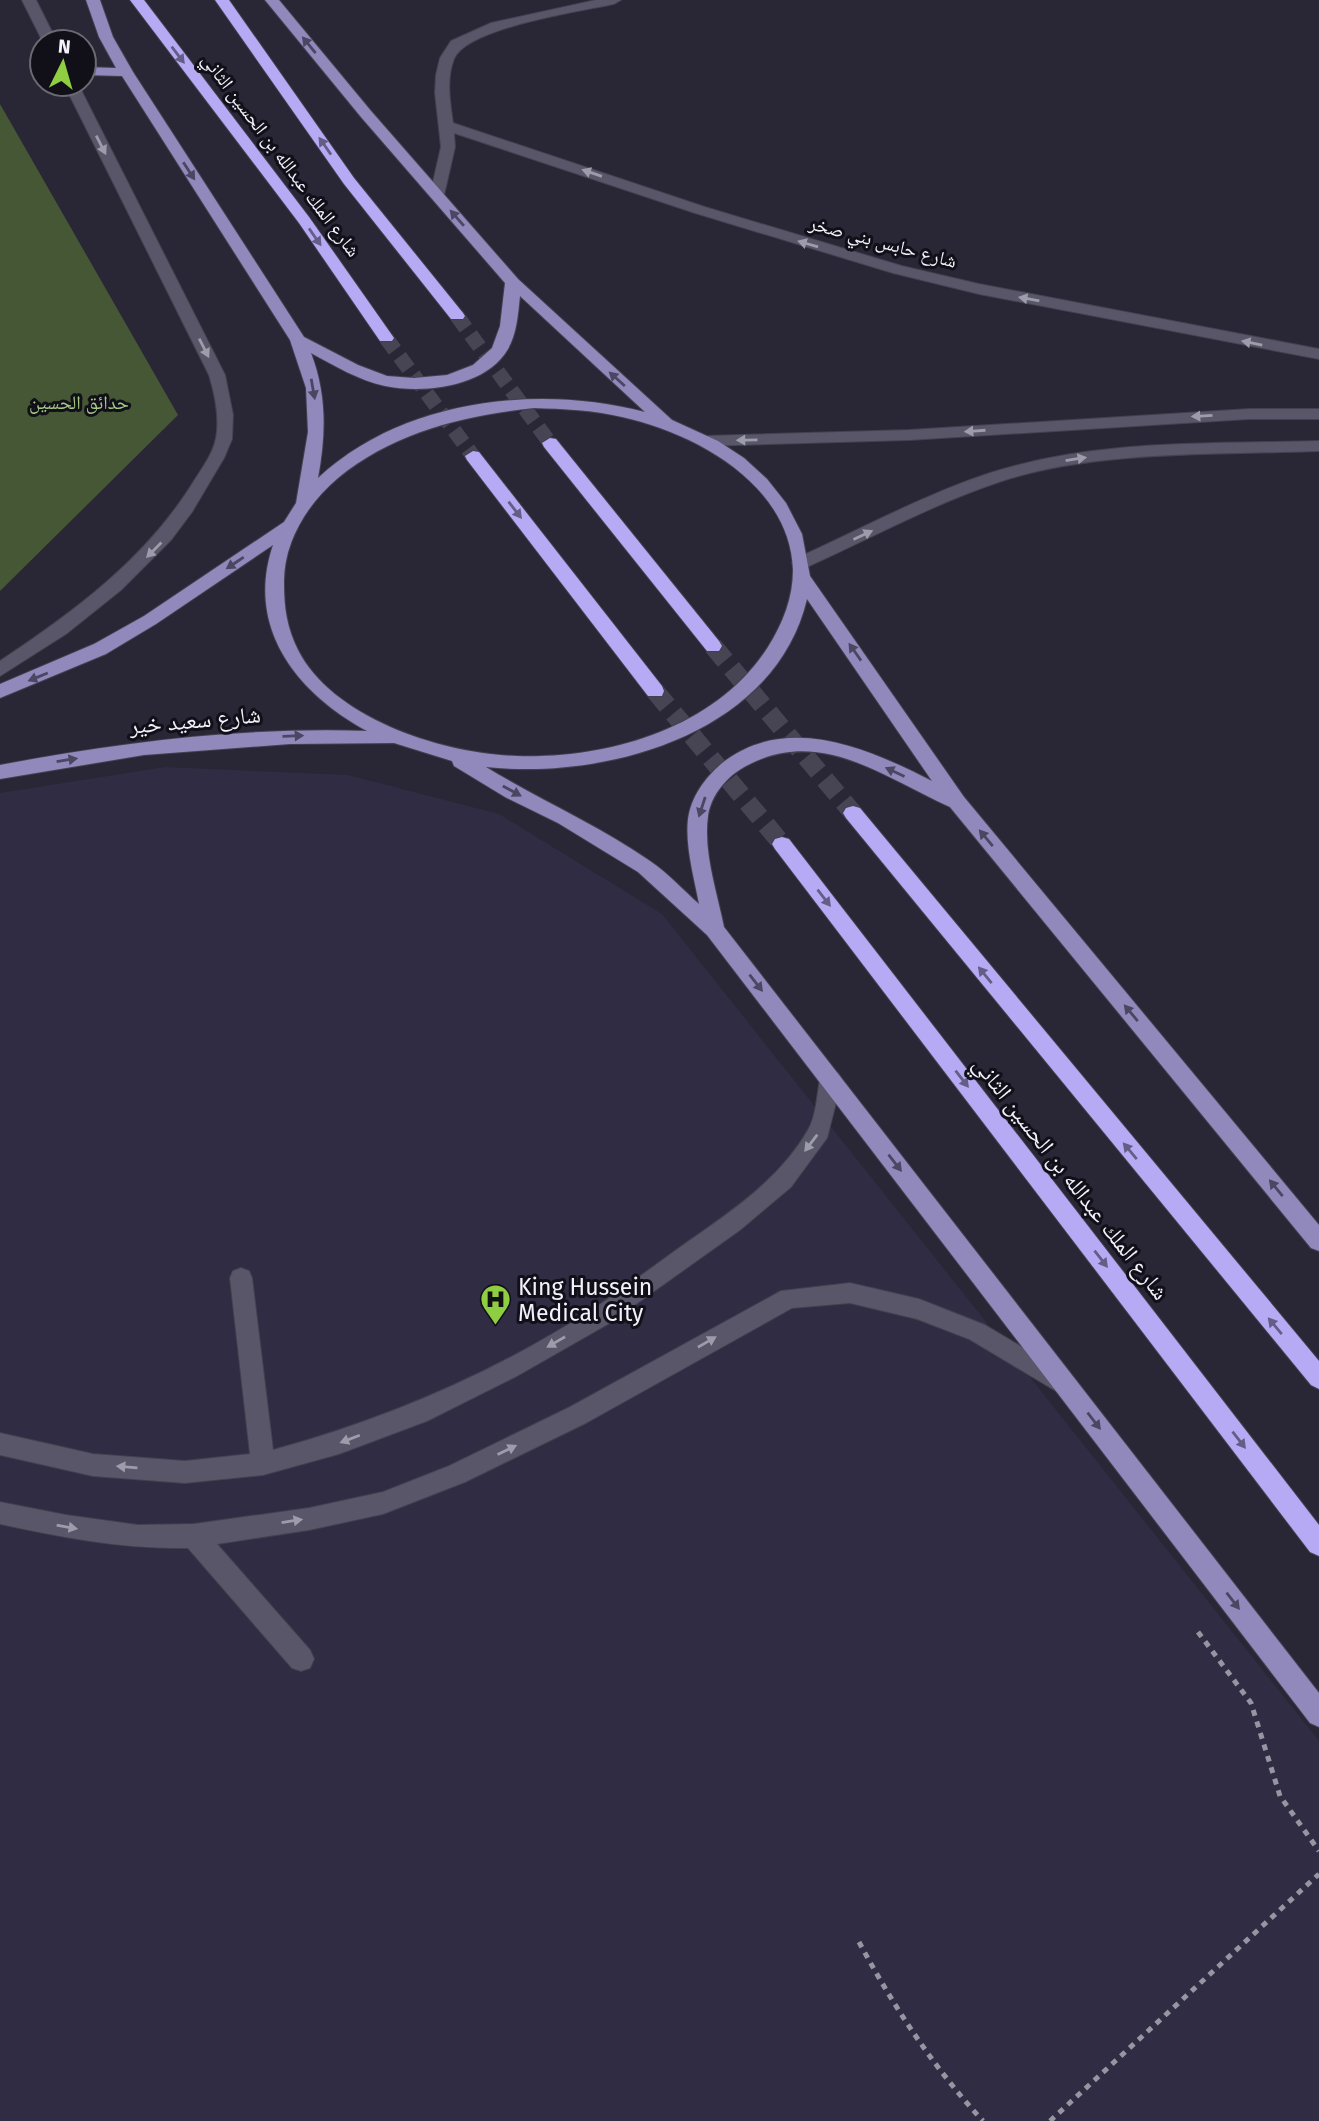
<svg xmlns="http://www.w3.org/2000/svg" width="1319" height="2121" font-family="'Fira Sans','Noto Naskh Arabic',sans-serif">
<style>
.built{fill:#302c43}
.green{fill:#455734}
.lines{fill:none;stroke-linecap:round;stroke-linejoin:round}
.highway-tunnel-far1{stroke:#474454;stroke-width:15;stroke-dasharray:15 8;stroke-linecap:butt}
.highway-tunnel{stroke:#474454;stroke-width:19;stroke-dasharray:19 10;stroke-linecap:butt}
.minor-casing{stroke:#43414f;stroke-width:2}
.major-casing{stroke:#43414f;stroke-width:2}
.highway-casing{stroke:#43414f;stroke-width:2}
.path{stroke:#9695a2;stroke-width:5;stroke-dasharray:6 6;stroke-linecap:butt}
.minor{fill:#585668;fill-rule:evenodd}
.major{fill:#9188bc;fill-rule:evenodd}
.highway{fill:#b7aaf4;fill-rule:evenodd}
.oneway{fill:#4b4662}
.oneway2{fill:#645d86}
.oneway3{fill:#9d9cab}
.labels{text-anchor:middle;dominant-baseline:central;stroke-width:6;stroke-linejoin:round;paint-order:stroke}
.far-street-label{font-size:19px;fill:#f2f1fc;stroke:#111018}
.far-park-label{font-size:19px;fill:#a8cb88;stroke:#111018}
.street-label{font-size:23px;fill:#f2f1fc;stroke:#111018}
.poi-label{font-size:23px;fill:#f2f1fc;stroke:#111018;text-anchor:start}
</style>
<rect width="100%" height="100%" fill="#292636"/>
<path class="built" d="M165,767L348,775L499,814L662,914L1319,1741V2121H0V793Z"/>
<path class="green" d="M0,104L178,415L0,591Z"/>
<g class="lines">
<g class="highway-tunnel-far1">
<path d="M457,316L550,443"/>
<path d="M386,338L473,456"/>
</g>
<g class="highway-tunnel">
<path d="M713,646L853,813"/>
<path d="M655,691L782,844"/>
</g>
<defs>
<g id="minor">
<path d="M22,0H36L57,42H43Z"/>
<path d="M596,0H621L614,4C581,11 466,28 454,59C446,79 450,102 453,123L705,207L902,266L979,284L1319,349V359L979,294L893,273L695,213L454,133L455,147L444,195L437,199L432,198L430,195L441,147L435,93L436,75L440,58L451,41L491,23Z"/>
<path d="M64,84H78L225,375L233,415L232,439L224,458L192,512L171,540L121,590L66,634L0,676V661C75,611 146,559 194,481C202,468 213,454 216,438C220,417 215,395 209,375Z"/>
<path d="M1249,409H1319V419H1249L909,440L705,446L697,441L705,436L909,430Z"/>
<path d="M1319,441V451C1218,455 1098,450 1002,481C935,503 871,538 807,567H795L792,563L795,559C859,530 923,495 990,473C1095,439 1211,444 1319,441Z"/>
<path d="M831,1070L838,1073L842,1079L827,1138L791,1187L740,1230L608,1324L517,1376L427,1421L339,1454L263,1475L185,1483L93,1476L0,1455V1433L93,1454L185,1461L250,1454L230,1278L233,1271L241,1268L249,1271L252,1278L273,1450C386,1419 494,1373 593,1309C622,1290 651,1268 679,1248C726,1215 779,1181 808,1130C816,1117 817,1095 820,1079L824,1073Z"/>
<path d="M850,1283L919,1299L985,1325L1072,1377L1076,1384L1072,1391L1064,1395L1056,1391L969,1339L917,1319L850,1303L792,1308L586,1423L465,1482L383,1514L309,1530L217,1544L310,1650L314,1659L310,1668L301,1671L292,1668L188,1548C121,1549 66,1538 0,1524V1502L66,1515L138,1525L194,1524L309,1508L383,1492L449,1466L570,1407L781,1291Z"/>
</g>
<path id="major" d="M86,0H100L113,37L133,72L304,337L358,365L387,376L414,378L447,375L473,365L492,348L500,326L505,283L361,117L265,0H279L371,111L518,279L672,420L718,441L744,458L767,479L786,503L802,534L810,576L964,797L1319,1225V1251L1311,1248L950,807C883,777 820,726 746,766C727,776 711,795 708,816C703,852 717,892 724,927L1319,1693V1727L1310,1723L707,935L638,872L558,823L505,797L454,766L452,761L394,743L290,744L144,755L0,779V765C122,742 243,727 367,731C297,693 245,628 273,545L156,624L106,654L0,698V684L94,644L144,616L284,522L296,503L308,432L306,388L290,340L122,76L84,75V67L116,68L99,37ZM520,296L645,412C538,384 403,399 318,478C326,434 327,395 311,353C335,366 358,380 385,386C424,394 486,387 508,349C517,333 518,314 520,296ZM534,408C564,409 593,410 622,417C695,433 790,484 793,570C793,598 783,623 768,647C716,728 609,759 517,756C444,754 333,719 298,650C287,628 284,608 284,584C283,543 307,504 338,478C394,432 463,416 534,408ZM807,599L932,781C867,748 786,712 721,764C705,778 691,797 688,819C685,846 694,877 699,904C683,890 668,873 650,861C598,825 540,800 486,767C606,780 775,734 807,599Z"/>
<g id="highway">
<path d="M130,0H144L309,217L394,338L392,341H380L299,223Z"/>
<path d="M215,0H229L354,178L463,313L465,316L463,319H451L344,184Z"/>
<path d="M550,438L556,439L719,641L722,646L719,651H707L544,447L542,443Z"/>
<path d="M473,451L479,452L662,686L664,691L662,696H648L467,460L465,456Z"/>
<path d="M853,806L860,808L1319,1361V1389L1311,1385L846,818L843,813L846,808Z"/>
<path d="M782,837L789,839L1319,1525V1556L1310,1552L775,849L772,844L775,839Z"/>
</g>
</defs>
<use href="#minor" class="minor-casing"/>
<use href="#major" class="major-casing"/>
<use href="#highway" class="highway-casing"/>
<g class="path">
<path d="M1198,1632L1251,1703L1280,1796L1319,1851"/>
<path d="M859,1942C894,2007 933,2067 983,2121"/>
<path d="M1050,2121L1319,1874"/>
</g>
<use href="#minor" class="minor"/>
<use href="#major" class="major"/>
<use href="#highway" class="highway"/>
</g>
<defs><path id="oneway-solid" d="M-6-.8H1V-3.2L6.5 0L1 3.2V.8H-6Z" transform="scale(1.75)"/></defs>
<g class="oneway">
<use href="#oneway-solid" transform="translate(309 45) rotate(-129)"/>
<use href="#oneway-solid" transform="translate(189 171) rotate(57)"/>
<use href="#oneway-solid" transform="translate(457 218) rotate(-131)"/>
<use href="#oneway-solid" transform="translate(617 379) rotate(-138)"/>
<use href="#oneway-solid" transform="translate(313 389) rotate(80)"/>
<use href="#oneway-solid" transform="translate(235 563) rotate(146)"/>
<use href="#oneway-solid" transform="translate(855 652) rotate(-125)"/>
<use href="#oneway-solid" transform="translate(38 677) rotate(158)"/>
<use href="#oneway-solid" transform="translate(293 736) rotate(-2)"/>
<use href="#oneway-solid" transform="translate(67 760) rotate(-9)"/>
<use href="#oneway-solid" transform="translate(895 772) rotate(-155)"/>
<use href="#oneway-solid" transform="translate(512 791) rotate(29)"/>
<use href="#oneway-solid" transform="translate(702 807) rotate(108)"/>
<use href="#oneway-solid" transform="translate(986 838) rotate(-130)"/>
<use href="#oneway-solid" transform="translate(756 983) rotate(52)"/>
<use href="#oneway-solid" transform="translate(1131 1013) rotate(-130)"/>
<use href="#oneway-solid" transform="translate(895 1163) rotate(52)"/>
<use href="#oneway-solid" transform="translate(1276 1188) rotate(-129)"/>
<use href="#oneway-solid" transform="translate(1094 1421) rotate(52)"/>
<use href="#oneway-solid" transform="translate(1233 1601) rotate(52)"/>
</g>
<g class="oneway2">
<use href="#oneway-solid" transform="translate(178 55) rotate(53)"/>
<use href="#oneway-solid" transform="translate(325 146) rotate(-125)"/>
<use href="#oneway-solid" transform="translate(315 237) rotate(55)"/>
<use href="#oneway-solid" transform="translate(515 510) rotate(52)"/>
<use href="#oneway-solid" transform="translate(824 898) rotate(52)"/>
<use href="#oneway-solid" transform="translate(985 975) rotate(-129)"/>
<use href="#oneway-solid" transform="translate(962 1079) rotate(52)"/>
<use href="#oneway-solid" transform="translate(1130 1151) rotate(-130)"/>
<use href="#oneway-solid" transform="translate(1101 1259) rotate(52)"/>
<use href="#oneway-solid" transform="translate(1275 1326) rotate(-130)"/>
<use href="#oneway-solid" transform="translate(1239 1440) rotate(52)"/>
</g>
<g class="oneway3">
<use href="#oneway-solid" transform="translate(101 145) rotate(63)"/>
<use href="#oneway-solid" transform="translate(592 173) rotate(-161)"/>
<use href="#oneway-solid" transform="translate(808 244) rotate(-164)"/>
<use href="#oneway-solid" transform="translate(1029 299) rotate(-170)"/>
<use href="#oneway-solid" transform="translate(1252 343) rotate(-169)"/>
<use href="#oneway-solid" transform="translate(204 348) rotate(63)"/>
<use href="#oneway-solid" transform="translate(1202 416) rotate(177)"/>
<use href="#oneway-solid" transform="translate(975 431) rotate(176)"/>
<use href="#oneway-solid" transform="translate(747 440) rotate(179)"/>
<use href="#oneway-solid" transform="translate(1076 459) rotate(-9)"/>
<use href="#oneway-solid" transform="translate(863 535) rotate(-25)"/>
<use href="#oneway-solid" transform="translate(154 550) rotate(135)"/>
<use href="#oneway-solid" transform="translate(811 1143) rotate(127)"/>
<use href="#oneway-solid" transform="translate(556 1342) rotate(150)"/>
<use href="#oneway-solid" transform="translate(707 1342) rotate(-30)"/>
<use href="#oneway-solid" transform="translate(350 1439) rotate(159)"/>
<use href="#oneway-solid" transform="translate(507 1450) rotate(-26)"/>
<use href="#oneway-solid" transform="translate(127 1467) rotate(-175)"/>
<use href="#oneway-solid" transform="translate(292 1521) rotate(-9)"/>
<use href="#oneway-solid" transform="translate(67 1527) rotate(10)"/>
</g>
<defs>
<symbol id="hospital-pin" viewBox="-11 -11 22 30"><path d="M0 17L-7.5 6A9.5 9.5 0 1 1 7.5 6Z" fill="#8fcd42" stroke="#111018"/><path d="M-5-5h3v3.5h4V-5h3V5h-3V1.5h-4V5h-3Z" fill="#111"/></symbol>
</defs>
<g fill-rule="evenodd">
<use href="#hospital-pin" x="478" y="1282" width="35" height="47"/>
</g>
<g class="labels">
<g class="far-street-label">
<text transform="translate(281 155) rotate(53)">شارع الملك عبدالله بن الحسين الثاني</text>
<text transform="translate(883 242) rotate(15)">شارع حابس بني صخر</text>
</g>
<g class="far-park-label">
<text x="79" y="402">حدائق الحسين</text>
</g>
<g class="street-label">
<text transform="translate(195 720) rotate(-5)">شارع سعيد خير</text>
<text transform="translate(1071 1178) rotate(52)">شارع الملك عبدالله بن الحسين الثاني</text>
</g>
<g class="poi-label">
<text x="518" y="1287">King Hussein<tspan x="518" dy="26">Medical City</tspan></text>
</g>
</g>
<g transform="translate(63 63) rotate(5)"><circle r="33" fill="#111018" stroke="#6b6a73" stroke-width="2"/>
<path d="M0-5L12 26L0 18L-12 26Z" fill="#8fcd42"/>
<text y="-10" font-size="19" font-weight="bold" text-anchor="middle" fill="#f2f1fc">N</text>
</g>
</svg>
